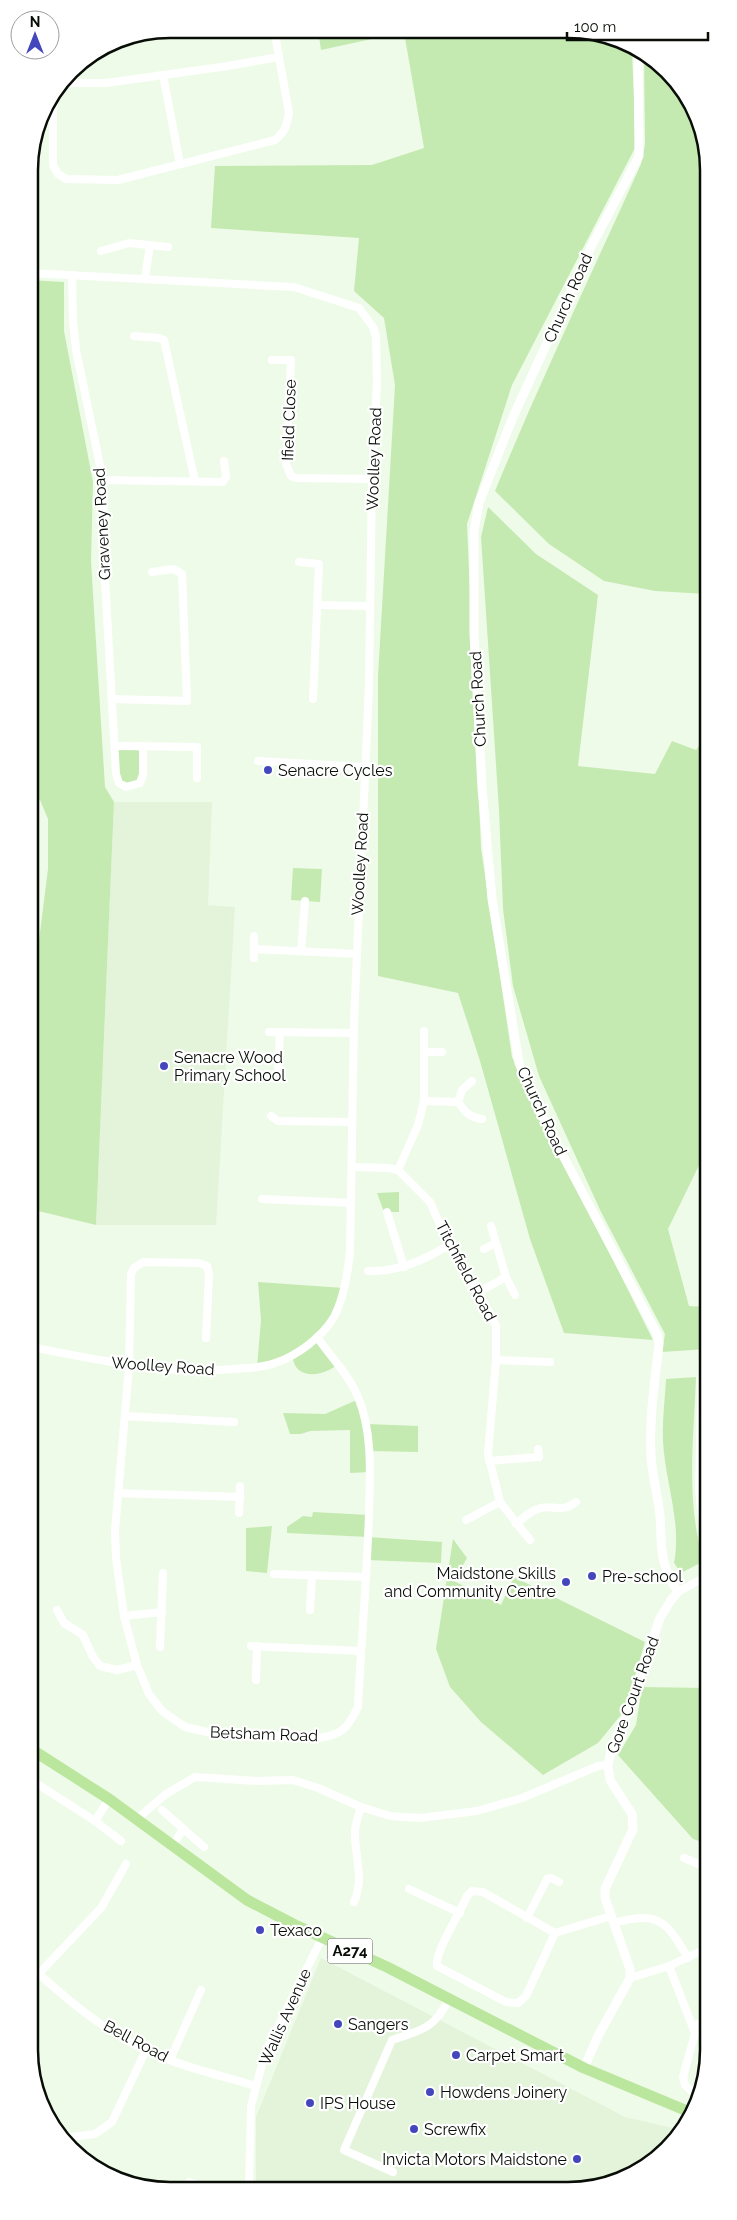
<svg xmlns="http://www.w3.org/2000/svg" width="737" height="2220" font-family="Raleway,sans-serif">
<style>
.built{fill:#e3f4da}
.green{fill:#c5eab1}
.lines{fill:none;stroke-linecap:round;stroke-linejoin:round}
.minor{stroke:#fff;stroke-width:8}
.tertiary{stroke:#fff;stroke-width:9}
.primary{stroke:#bbe69e;stroke-width:11}
.poi-dot{fill:#4447bc;stroke:#fff;stroke-width:2}
.labels{text-anchor:middle;dominant-baseline:central;stroke-width:4.5;stroke-linejoin:round;paint-order:stroke}
.shield{fill:#fff;stroke:#535651;stroke-width:1}
.shield-label{font-size:15px;font-weight:bold;fill:#090d07}
.street-label{font-size:16px;fill:#090d07;stroke:#fff}
.poi-label{font-size:16px;fill:#090d07;stroke:#fff;text-anchor:start}
.rim{fill:none;stroke:#090d07;stroke-width:2.5}
</style>
<rect width="100%" height="100%" fill="#effbe9"/>
<g class="built">
<path d="M114,802H212L208,905L235,907L216,1225H96Z"/>
<path d="M321,1958L625,2117L681,2130L673,2143L637,2172L594,2189H256V2117Z"/>
</g>
<g class="green">
<path d="M318,30L536,31V37L608,38L632,51L636,146L512,385L467,524L481,848L512,1057L653,1340L564,1333L530,1239L480,1061L458,993L378,976V676L395,385L384,318L354,291L359,238L211,228L215,166L372,165L424,148L404,32L321,50Z"/>
<path d="M644,58L667,70L706,143V594L655,591L604,581L549,544L495,491C540,381 592,273 641,164L645,144Z"/>
<path d="M29,280L64,282V331L93,482L91,561L105,787L114,802L96,1225L30,1209V1012L48,869V819L40,800L30,799Z"/>
<path d="M488,507L536,554L598,595L578,766L655,774L672,741L696,750L706,736V839L701,848L706,858L707,1149L668,1229L689,1306L707,1307V1349L662,1352L665,1334L601,1212L539,1076L513,986L503,909L499,810L481,537Z"/>
<path d="M115,746H143V774L134,787L119,783Z"/>
<path d="M293,868L322,869L320,902L291,900Z"/>
<path d="M399,1192V1212H384L377,1193Z"/>
<path d="M258,1282L344,1288L339,1304L317,1337L337,1365C327,1373 306,1380 296,1367C294,1364 293,1359 291,1356L257,1367L261,1320Z"/>
<path d="M696,1377C694,1437 685,1503 704,1561L681,1573L674,1563C682,1522 665,1482 663,1441C662,1421 665,1399 666,1379Z"/>
<path d="M359,1399L367,1424L418,1426V1452L369,1451L370,1472L350,1473V1430L310,1431L301,1434H290L283,1413L325,1414Z"/>
<path d="M313,1512L369,1515L368,1537L442,1542L441,1563L367,1560L368,1537L287,1533V1527L303,1516L312,1517Z"/>
<path d="M272,1526L267,1573L246,1571V1528Z"/>
<path d="M453,1539L467,1558L454,1581L501,1605L514,1577L645,1642L625,1710L598,1743L543,1775L481,1722L450,1687L436,1649Z"/>
<path d="M642,1687L708,1688V1844L693,1839L618,1755L636,1725Z"/>
</g>
<g class="lines">
<g class="minor">
<path d="M163,75L180,164"/>
<path d="M59,87L70,83H106L228,66L279,57"/>
<path d="M55,93L53,111V165L58,174L66,179L118,180L275,140C285,132 287,125 289,113L274,29"/>
<path d="M101,251L129,243L168,247"/>
<path d="M29,273L294,287L359,308L373,327L376,337L377,383L372,479L369,686L354,1021L350,1251C348,1272 344,1298 334,1317C322,1337 297,1356 275,1363C262,1368 247,1368 234,1369C165,1375 98,1360 31,1347"/>
<path d="M72,275L73,321L76,350L103,480L105,579L116,774L119,783L126,787L140,783L143,774V746"/>
<path d="M145,278L150,245"/>
<path d="M134,336L159,338L164,340L195,481"/>
<path d="M272,360H291L286,464L291,476L296,478L372,479"/>
<path d="M103,480L223,482L226,477L224,461"/>
<path d="M299,562L319,564L313,699"/>
<path d="M318,605L369,606"/>
<path d="M112,699L187,701L182,574L174,569L152,572"/>
<path d="M115,746L197,747V778"/>
<path d="M258,761L365,767"/>
<path d="M254,936V958"/>
<path d="M254,949L357,954"/>
<path d="M301,951L305,901"/>
<path d="M269,1032L354,1033"/>
<path d="M424,1052H442"/>
<path d="M278,1071L280,1032"/>
<path d="M472,1081L462,1090L458,1102C465,1112 469,1117 482,1119"/>
<path d="M424,1101L458,1102"/>
<path d="M271,1116L278,1121L352,1122"/>
<path d="M352,1167L388,1168L398,1170L430,1202L449,1245L479,1292L496,1326V1360L488,1454L500,1502L530,1540"/>
<path d="M398,1170L418,1125L424,1101V1031"/>
<path d="M262,1199L351,1203"/>
<path d="M387,1212L404,1267"/>
<path d="M491,1226L506,1277L515,1295"/>
<path d="M484,1249L496,1243"/>
<path d="M368,1271C399,1272 424,1260 449,1245"/>
<path d="M479,1292L506,1277"/>
<path d="M206,1338L209,1274L207,1266L199,1263L143,1262L134,1268L131,1274L129,1366L115,1531L116,1558L124,1616L137,1665L149,1694L162,1711L185,1727L207,1732L318,1738C342,1735 347,1729 358,1707C361,1643 367,1578 369,1513C370,1475 373,1433 358,1397C349,1375 330,1356 317,1337"/>
<path d="M496,1360L550,1362"/>
<path d="M702,1362L699,1489L706,1560"/>
<path d="M125,1416L234,1422"/>
<path d="M489,1461L539,1457L538,1449"/>
<path d="M118,1493L240,1497"/>
<path d="M239,1513L240,1486"/>
<path d="M466,1520L500,1502"/>
<path d="M516,1524C523,1518 531,1510 541,1508C556,1505 562,1513 576,1502"/>
<path d="M274,1574L366,1577"/>
<path d="M678,1592L707,1576"/>
<path d="M57,1610L64,1623L83,1635L93,1657L100,1666L117,1670L137,1665"/>
<path d="M310,1610L312,1575"/>
<path d="M124,1616L162,1612"/>
<path d="M251,1646L360,1651"/>
<path d="M160,1647L163,1573"/>
<path d="M256,1680L257,1646"/>
<path d="M31,1780L95,1821L121,1841"/>
<path d="M162,1810L204,1847"/>
<path d="M137,1819L166,1794L195,1777L257,1781L293,1780L318,1788L361,1807L390,1816L420,1818L477,1811L522,1798L598,1766L608,1765"/>
<path d="M95,1821L109,1799"/>
<path d="M172,1847L183,1829"/>
<path d="M684,1858L708,1868"/>
<path d="M409,1889L460,1913"/>
<path d="M354,1902C365,1877 354,1855 355,1830C356,1822 359,1814 361,1807"/>
<path d="M527,1918L547,1879L551,1878L559,1882"/>
<path d="M614,1923C658,1911 666,1920 688,1958"/>
<path d="M555,1933L526,1996L518,2003L506,2002L437,1966C435,1951 461,1912 467,1896L472,1891L483,1892L555,1933L611,1916"/>
<path d="M669,1966L695,2033L683,2077L685,2085L690,2090L700,2093"/>
<path d="M31,1967C61,1994 91,2020 126,2040C165,2063 212,2073 256,2086"/>
<path d="M630,1978L669,1966L699,1952H708"/>
<path d="M31,1982L101,1908L126,1864"/>
<path d="M693,2027L697,2024L708,2026"/>
<path d="M170,2060L201,1990"/>
<path d="M53,2119L60,2131"/>
<path d="M64,2138L95,2134L112,2122L146,2050"/>
<path d="M393,2172L344,2150L392,2040C422,2030 434,2029 449,1999"/>
<path d="M186,2189L189,2182L210,2189"/>
<path d="M249,2189L251,2106L265,2053L322,1938"/>
</g>
<path class="tertiary" d="M584,2068L598,2036L630,1978V1969L605,1898V1889L633,1829L632,1814L610,1780L608,1765L612,1747L628,1713L660,1618L671,1600L678,1592C659,1564 662,1548 660,1516C658,1495 652,1476 651,1455C649,1418 655,1381 659,1344L657,1334L540,1112L519,1063L492,899L482,788L474,634V531L479,503L513,417L591,247L639,156L638,55"/>
<path class="primary" d="M31,1749L109,1799L247,1900L295,1925L387,1967L584,2068L692,2113"/>
</g>
<g class="poi-dot">
<circle cx="268" cy="770" r="5"/>
<circle cx="164" cy="1066" r="5"/>
<circle cx="592" cy="1576" r="5"/>
<circle cx="566" cy="1582" r="5"/>
<circle cx="260" cy="1930" r="5"/>
<circle cx="338" cy="2024" r="5"/>
<circle cx="456" cy="2055" r="5"/>
<circle cx="430" cy="2092" r="5"/>
<circle cx="310" cy="2103" r="5"/>
<circle cx="414" cy="2129" r="5"/>
<circle cx="577" cy="2159" r="5"/>
</g>
<g class="labels">
<rect class="shield" x="327.5" y="1938.5" width="45" height="25" rx="4"/>
<g class="shield-label">
<text x="350" y="1951">A274</text>
</g>
<g class="street-label">
<text transform="translate(568 298) rotate(-66)">Church Road</text>
<text transform="translate(289 420) rotate(-88)">Ifield Close</text>
<text transform="translate(374 459) rotate(-88)">Woolley Road</text>
<text transform="translate(102 524) rotate(-93)">Graveney Road</text>
<text transform="translate(478 699) rotate(-93)">Church Road</text>
<text transform="translate(360 864) rotate(-87)">Woolley Road</text>
<text transform="translate(542 1111) rotate(65)">Church Road</text>
<text transform="translate(466 1271) rotate(62)">Titchfield Road</text>
<text transform="translate(163 1366) rotate(4)">Woolley Road</text>
<text transform="translate(633 1695) rotate(-70)">Gore Court Road</text>
<text transform="translate(264 1734) rotate(2)">Betsham Road</text>
<text transform="translate(285 2017) rotate(-66)">Wallis Avenue</text>
<text transform="translate(136 2041) rotate(28)">Bell Road</text>
</g>
<g class="poi-label">
<text x="278" y="770">Senacre Cycles</text>
<text x="174" y="1057">Senacre Wood<tspan x="174" dy="18">Primary School</tspan></text>
<text x="556" y="1573" text-anchor="end">Maidstone Skills<tspan x="556" dy="18">and Community Centre</tspan></text>
<text x="602" y="1576">Pre-school</text>
<text x="270" y="1930">Texaco</text>
<text x="348" y="2024">Sangers</text>
<text x="466" y="2055">Carpet Smart</text>
<text x="440" y="2092">Howdens Joinery</text>
<text x="320" y="2103">IPS House</text>
<text x="424" y="2129">Screwfix</text>
<text x="567" y="2159" text-anchor="end">Invicta Motors Maidstone</text>
</g>
</g>
<path d="M0 0H737V2220H0ZM170 38H568A132 132 0 0 1 700 170V2050A132 132 0 0 1 568 2182H170A132 132 0 0 1 38 2050V170A132 132 0 0 1 170 38Z" fill="#fff" fill-rule="evenodd"/>
<path class="rim" d="M170 38H568A132 132 0 0 1 700 170V2050A132 132 0 0 1 568 2182H170A132 132 0 0 1 38 2050V170A132 132 0 0 1 170 38Z"/>
<g transform="translate(35 35)"><circle r="24" fill="#ffffff" stroke="#9d9e9c"/>
<path d="M0-4L9 19L0 12L-9 19Z" fill="#4447bc"/>
<text y="-8" font-size="14" font-weight="bold" text-anchor="middle" fill="#090d07">N</text>
</g>
<path d="M567 32v8h141v-8" fill="none" stroke="#090d07" stroke-width="2.5"/>
<text x="574" y="32" font-size="15" fill="#090d07" stroke="#ffffff" stroke-width="4" paint-order="stroke">100 m</text>
</svg>
